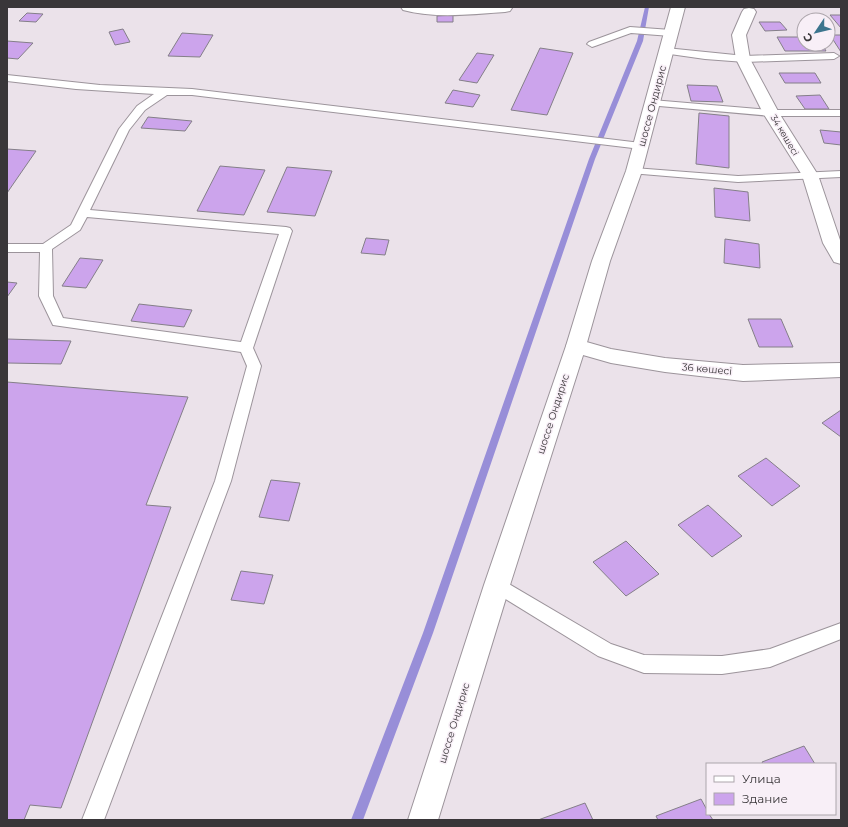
<svg xmlns="http://www.w3.org/2000/svg" width="848" height="827" font-family="Montserrat,sans-serif">
<style>
.lines{fill:none;stroke-linecap:round;stroke-linejoin:round}
.stream{fill:#988ed8;fill-rule:evenodd}
.building{fill:#cca4ec;stroke:#847f88}
.lane-casing{stroke:#9c949b;stroke-width:2}
.street-casing{stroke:#9c949b;stroke-width:2}
.secondary-casing{stroke:#9c949b;stroke-width:2}
.lane{fill:#fff;fill-rule:evenodd}
.street{fill:#fff;fill-rule:evenodd}
.secondary{fill:#fff;fill-rule:evenodd}
.labels{text-anchor:middle;dominant-baseline:central;stroke-width:3;stroke-linejoin:round;paint-order:stroke}
.far-street-label{font-size:9px;fill:#393639;stroke:#f8eff7}
.street-label{font-size:10px;fill:#393639;stroke:#f8eff7}
</style>
<rect width="100%" height="100%" fill="#ebe2ea"/>
<g class="lines">
<path class="stream" d="M645,7H649L643,41L595,159L433,633L363,820H351L423,633L589,159L637,41Z"/>
</g>
<g class="building">
<path d="M27,13L43,14L36,22L19,21Z"/>
<path d="M453,15V22H437V16Z"/>
<path d="M830,15H841V28Z"/>
<path d="M759,22H780L787,30L765,31Z"/>
<path d="M123,29L130,42L115,45L109,32Z"/>
<path d="M182,33L213,35L200,57L168,56Z"/>
<path d="M830,35H841V52Z"/>
<path d="M777,37H804V44H822L826,51H785Z"/>
<path d="M7,41L33,43L18,59L7,58Z"/>
<path d="M540,48L573,53L547,115L511,110Z"/>
<path d="M477,53L494,55L477,83L459,80Z"/>
<path d="M779,73H815L821,83H785Z"/>
<path d="M687,85L717,86L723,102L691,101Z"/>
<path d="M453,90L480,95L473,107L445,103Z"/>
<path d="M820,95L829,109H805L796,96Z"/>
<path d="M699,113L729,116V168L696,164Z"/>
<path d="M148,117L192,121L185,131L141,128Z"/>
<path d="M820,130L841,132V145L824,143Z"/>
<path d="M7,149L36,151L7,193Z"/>
<path d="M220,166L265,170L244,215L197,211Z"/>
<path d="M287,167L332,171L315,216L267,212Z"/>
<path d="M714,188L748,192L750,221L715,217Z"/>
<path d="M366,238L389,240L385,255L361,253Z"/>
<path d="M725,239L759,244L760,268L724,263Z"/>
<path d="M80,258L103,260L86,288L62,286Z"/>
<path d="M7,282L17,283L7,297Z"/>
<path d="M139,304L192,310L184,327L131,321Z"/>
<path d="M748,319H781L793,347H759Z"/>
<path d="M7,339L71,341L61,364L7,363Z"/>
<path d="M7,382L188,397L146,505L171,507L61,808L30,805L24,820H7Z"/>
<path d="M841,410V437L822,423Z"/>
<path d="M766,458L800,486L772,506L738,476Z"/>
<path d="M271,480L300,483L289,521L259,517Z"/>
<path d="M708,505L742,536L712,557L678,525Z"/>
<path d="M626,541L659,574L626,596L593,562Z"/>
<path d="M241,571L273,575L264,604L231,600Z"/>
<path d="M804,746L815,764H763L762,762Z"/>
<path d="M701,799L707,810V814H709L713,820H658L656,816Z"/>
<path d="M585,803L593,820H538Z"/>
</g>
<g class="lines">
<defs>
<g id="lane">
<path d="M630,27L671,30L676,33L671,36L631,33L595,46L592,47L587,44L589,42Z"/>
<path d="M666,48L745,56L834,53L839,56L834,59L745,62L705,59L663,53L661,51L663,49Z"/>
<path d="M7,75L100,85L192,89L641,143L646,146L641,149L192,95H167L145,110L129,130L90,210L286,227L290,228L292,231L253,348L261,366L231,481L104,820H82L215,481L247,366L241,352L53,325L39,296L40,252H7V244H43L71,225L119,129L137,106L154,94L76,89L7,81ZM87,217L279,234L241,342L63,318L53,296L52,249L80,230Z"/>
<path d="M652,100L771,110H841V116H771L648,105L647,103Z"/>
<path d="M634,168L738,176L841,171V177L738,182L630,173L628,171L630,169Z"/>
<path d="M497,577L611,644L644,655L722,656L770,649L841,623V639L770,667L722,674L644,673L598,656L491,590L488,585L491,580Z"/>
</g>
<g id="street">
<path d="M401,7H511L512,8L510,11L505,12C472,14 436,19 403,10Z"/>
<path d="M749,8L754,9L756,12L746,35L750,59L779,113L818,175L841,243V264L834,262L823,243L802,175L763,113L736,59L732,35L742,12L744,9Z"/>
<path d="M576,339L611,349L665,358L743,365L841,363V377L743,381L665,372L611,363L569,351L566,346L569,341Z"/>
</g>
<path id="secondary" d="M671,7H685L642,171L610,261L586,346L510,585L438,820H408L484,585L566,346L592,261L626,171Z"/>
</defs>
<use href="#lane" class="lane-casing"/>
<use href="#street" class="street-casing"/>
<use href="#secondary" class="secondary-casing"/>
<use href="#lane" class="lane"/>
<use href="#street" class="street"/>
<use href="#secondary" class="secondary"/>
</g>
<g class="labels">
<g class="far-street-label">
<text transform="translate(785 135) rotate(59)">34 көшесі</text>
</g>
<g class="street-label">
<text transform="translate(652 106) rotate(-75)">шоссе Ондирис</text>
<text transform="translate(707 369) rotate(5)">36 көшесі</text>
<text transform="translate(553 414) rotate(-72)">шоссе Ондирис</text>
<text transform="translate(454 723) rotate(-73)">шоссе Ондирис</text>
</g>
</g>
<rect width="848" height="827" fill="none" stroke="#393639" stroke-width="16"/>
<rect x="706" y="763" width="130" height="52" fill="#f8eff7" stroke="#aca5ab"/>
<rect x="714" y="776" width="20" height="6" fill="#ffffff" stroke="#aca5ab"/>
<text x="742" y="783" font-size="12" fill="#393639">Улица</text>
<rect x="714" y="793" width="20" height="12" fill="#cca4ec" stroke="#aca5ab"/>
<text x="742" y="803" font-size="12" fill="#393639">Здание</text>
<g transform="translate(816 32) rotate(235)"><circle r="19" fill="#f8eff7" stroke="#aca5ab"/>
<path d="M0-3L7 15L0 10L-7 15Z" fill="#3c758e"/>
<text y="-6" font-size="11" font-weight="bold" text-anchor="middle" fill="#393639">С</text>
</g>
</svg>
